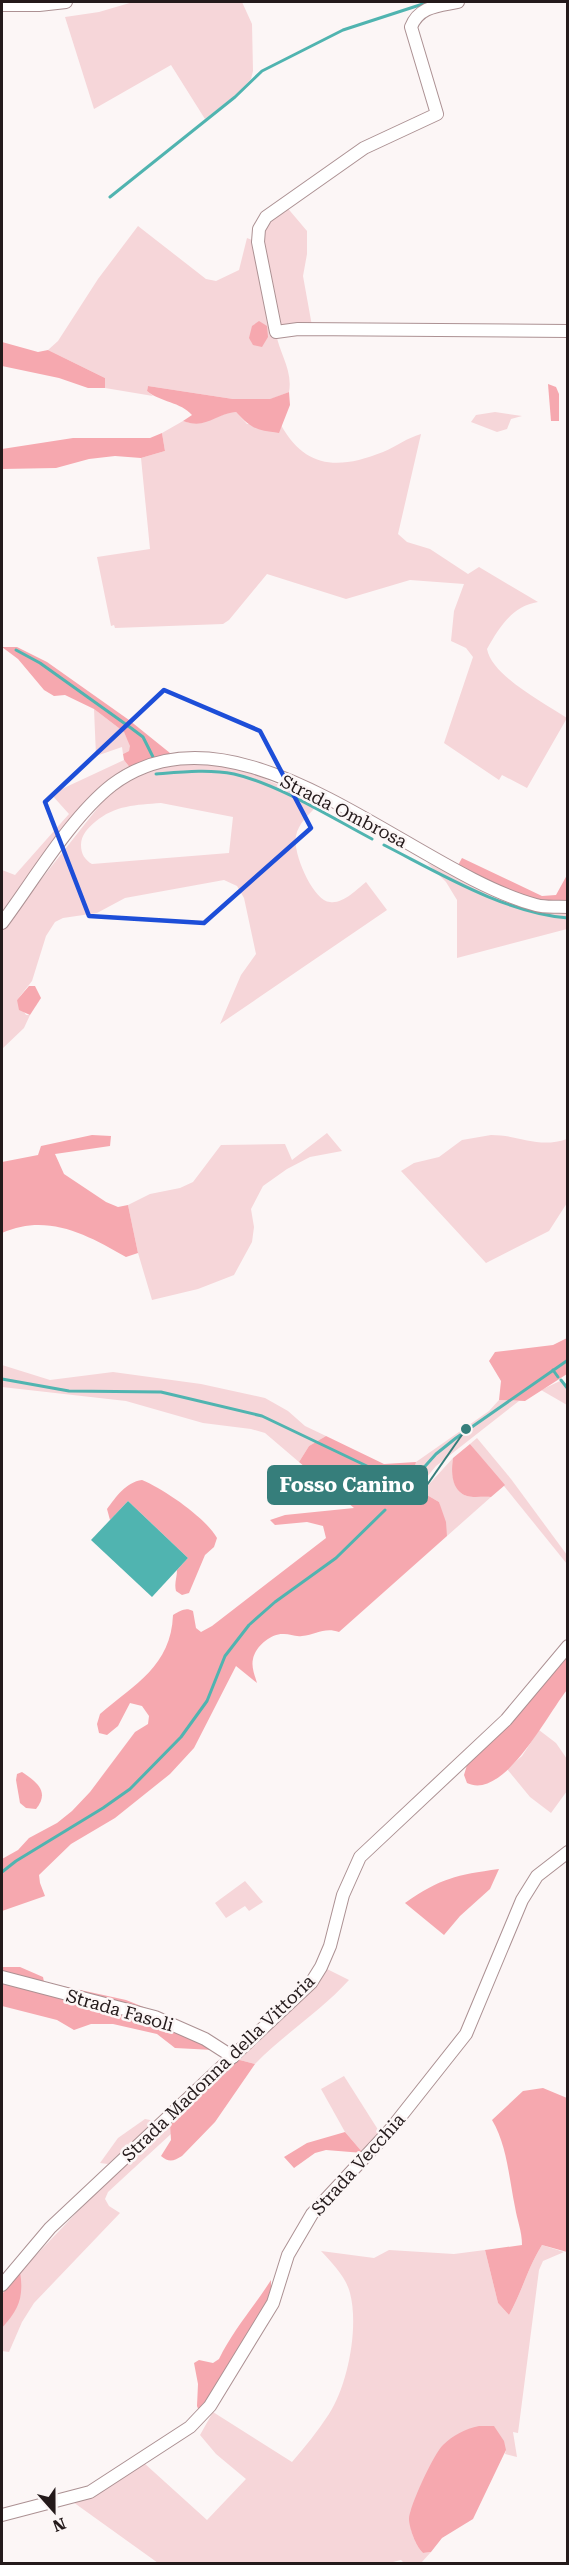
<svg xmlns="http://www.w3.org/2000/svg" width="569" height="2565" font-family="'Roboto Serif',serif">
<style>
.green{fill:#f6d6d9;fill-rule:evenodd}
.forest{fill:#f6a8af}
.water{fill:#50b4b0}
.lines{fill:none;stroke-linecap:round;stroke-linejoin:round}
.stream{stroke:#50b4b0;stroke-width:3}
.minor-casing{stroke:#ac9193;stroke-width:14}
.minor{stroke:#fff;stroke-width:12}
.marked{fill:none;stroke:#1d4ed8;stroke-width:4.5;stroke-linejoin:round}
.labels{text-anchor:middle;dominant-baseline:central;stroke-width:5;stroke-linejoin:round;paint-order:stroke}
.street-label{font-size:18px;fill:#241a1b;stroke:#fcf6f6}
.leader{fill:none;stroke:#367e7b;stroke-width:2}
.callout-dot{fill:#367e7b;stroke:#fcf6f6;stroke-width:2}
.callout{fill:#367e7b;stroke:#367e7b;stroke-width:2}
.callout-label{font-size:20px;text-anchor:middle;font-weight:bold;fill:#fff}
</style>
<rect width="100%" height="100%" fill="#fcf6f6"/>
<g class="green">
<path d="M133,2H242L252,24L253,71L251,79L239,92L205,119L171,65L94,109L65,17L99,12Z"/>
<path d="M285,205L307,231V254L303,276L312,326L276,333C279,353 293,370 289,392L271,399H233L148,386L147,391L153,396L105,388V378L48,350L58,341L98,279L138,226L206,279L216,281L239,270L247,238L257,242L258,231Z"/>
<path d="M236,412L247,424L281,425C306,470 340,469 383,452C397,446 407,438 421,434L398,534L407,542L430,549L468,574L479,567L538,602C512,606 499,628 487,649C492,676 544,703 567,718L527,788L502,775L499,780L444,743L473,657L466,648L451,641L454,611L464,584L410,580L346,599L267,574L229,620L223,624L115,628L114,625L111,626L97,557L150,549L141,458L165,451L162,433L183,421C203,429 216,413 236,412Z"/>
<path d="M495,412L522,416L511,419L507,429L497,432L471,422L476,415Z"/>
<path d="M94,709L124,732L131,746L129,751L123,754L122,747L96,756Z"/>
<path d="M124,760L131,769L119,776L2,911V870L15,875L69,814L51,794Z"/>
<path d="M170,765C184,765 198,764 212,765C250,768 285,787 317,806C309,814 298,824 296,836C292,852 313,901 330,902C343,904 356,890 366,882L387,910L220,1024L241,975L256,954L244,898L237,886L224,880L125,898L97,913L63,918L55,922L46,936L32,981L17,1000L26,1015H30L24,1028L2,1049V929L107,796L126,780ZM161,803L233,817L229,853L92,864C85,860 81,854 81,845C81,835 88,828 95,822C115,805 136,805 161,803Z"/>
<path d="M427,863L538,910L567,914V929L457,958V900L446,882Z"/>
<path d="M327,1133L342,1151L310,1157L287,1169L263,1186L251,1209L254,1227L252,1242L234,1275L198,1289L152,1300L138,1253L128,1205L150,1194L180,1188L193,1182L221,1145L285,1144L292,1160Z"/>
<path d="M491,1135C520,1135 538,1149 567,1139V1203L549,1231L486,1263L401,1171L414,1163L439,1157L462,1140Z"/>
<path d="M2,1365L50,1380L113,1372L201,1384L265,1398L288,1411L305,1426L326,1436L309,1446L299,1462L265,1433L251,1429L203,1423L126,1401L2,1387Z"/>
<path d="M562,1380L567,1387V1405L541,1390Z"/>
<path d="M499,1400L519,1401L436,1466L417,1489C409,1481 416,1472 416,1462L489,1411Z"/>
<path d="M477,1438L511,1479L567,1555V1564L470,1444Z"/>
<path d="M453,1458C451,1471 452,1492 467,1496C474,1498 484,1496 491,1497L447,1536L439,1502L422,1492Z"/>
<path d="M539,1730L556,1743L567,1759V1791L551,1813L530,1797L507,1769L522,1756Z"/>
<path d="M245,1881L263,1902L249,1911L245,1906L226,1918L215,1903Z"/>
<path d="M327,1969L349,1980C321,2011 284,2034 255,2064L236,2059L294,2008Z"/>
<path d="M344,2076L382,2136L363,2153L345,2132L321,2089Z"/>
<path d="M145,2119L155,2121L108,2164L100,2163L118,2138Z"/>
<path d="M170,2123L172,2133L108,2192L105,2199L109,2206L120,2213L34,2303L22,2322L9,2352L2,2351V2328L7,2322L20,2272L81,2208Z"/>
<path d="M542,2245L564,2252L543,2261L539,2270L518,2433L513,2432L517,2457L505,2454L506,2450L411,2510C408,2524 413,2543 423,2553L431,2552L421,2563H404L401,2560L385,2564L158,2563L73,2502L144,2463L207,2520L246,2479L216,2454L200,2435L213,2412L292,2462C305,2447 318,2431 329,2414C348,2385 359,2327 350,2293C346,2277 332,2263 321,2251L374,2258L389,2250L454,2254L485,2250L498,2303L509,2315C522,2292 528,2267 542,2245Z"/>
</g>
<g class="forest">
<path d="M259,321L267,326L268,337L262,347L253,345L249,338L252,326Z"/>
<path d="M2,342L38,352L48,350L105,378V388H88L59,378L2,366Z"/>
<path d="M548,384L556,387L559,394V421H551Z"/>
<path d="M148,386L233,399H270L289,392L290,405L279,433C256,430 252,429 236,412C214,414 206,430 183,421L192,415C181,402 160,402 147,391Z"/>
<path d="M162,433L165,451L141,458L115,456L89,459L56,468L2,469V449L73,438H150Z"/>
<path d="M2,647H17L47,662L129,720L170,753L168,756L131,769L124,760L123,754L129,751L130,746L124,732L94,709L65,695L54,696L44,690L18,659Z"/>
<path d="M462,858L542,896L556,895L567,875V905L539,904L457,867Z"/>
<path d="M29,986H35L41,998L30,1015L19,1010L17,1000Z"/>
<path d="M92,1135L111,1136L110,1146L55,1154L64,1174L106,1202L118,1207L128,1205L138,1253L126,1257C86,1234 47,1213 2,1233V1162L38,1155L41,1146Z"/>
<path d="M567,1338V1374L525,1401L499,1400L501,1381L489,1361L495,1352L553,1345Z"/>
<path d="M326,1436L384,1464L416,1462L412,1482L415,1488L439,1502L446,1522L447,1536L339,1632C324,1627 316,1635 302,1636C295,1637 290,1634 284,1634C271,1633 255,1647 253,1659C251,1667 255,1676 257,1683L236,1666L194,1748L170,1774L115,1818L71,1844L39,1875L40,1883L45,1896L2,1911V1859L18,1850L29,1838L57,1823L72,1811L90,1792L135,1732L148,1724L149,1716L142,1706L130,1703L118,1726L107,1735L99,1733L97,1724L100,1714C135,1684 171,1666 173,1615C181,1611 185,1607 193,1611L196,1628L201,1632L212,1626L326,1538L323,1526L307,1522L275,1525L270,1520L285,1515L354,1508L299,1462L309,1446Z"/>
<path d="M470,1444L505,1485L491,1497C484,1496 474,1498 467,1496C451,1491 451,1471 453,1458Z"/>
<path d="M142,1480C164,1489 206,1518 217,1538L214,1547L205,1555L189,1593L182,1595L176,1591C174,1583 177,1578 177,1570L188,1558L128,1501L110,1520L107,1509C116,1497 126,1482 142,1480Z"/>
<path d="M567,1654V1690C548,1713 504,1801 467,1783L464,1775L467,1765L499,1735Z"/>
<path d="M22,1772C37,1782 50,1792 36,1809L26,1808L20,1803L16,1780L17,1774Z"/>
<path d="M499,1869L490,1889L460,1916L444,1935L405,1903C441,1878 456,1875 499,1869Z"/>
<path d="M2,1967H20L43,1977L44,1982L126,2000L146,2008L159,2023L213,2050L175,2048L157,2034L113,2024H91L74,2030L57,2020L2,2006Z"/>
<path d="M236,2059L255,2064L215,2122L182,2156C174,2161 169,2163 161,2156L171,2140L170,2123Z"/>
<path d="M543,2088L567,2098V2252L542,2245C528,2267 522,2292 509,2315L498,2303L485,2250L522,2245C522,2231 517,2220 515,2207C509,2178 507,2145 492,2120L523,2091Z"/>
<path d="M345,2132L363,2153L326,2150L315,2153L294,2168L284,2157L307,2143Z"/>
<path d="M20,2272C24,2297 19,2309 2,2328V2294Z"/>
<path d="M271,2280V2296L200,2414L197,2406L198,2384L194,2363L199,2360L213,2363L219,2359C233,2330 254,2307 271,2280Z"/>
<path d="M479,2426H494L504,2441L506,2450L473,2519L442,2538L431,2552L423,2553C416,2547 410,2530 409,2520C408,2509 434,2453 443,2445C453,2435 465,2429 479,2426Z"/>
</g>
<path class="water" d="M128,1501L188,1558L152,1597L91,1540Z"/>
<g class="lines">
<g class="stream">
<path d="M110,197L235,97L262,71L343,30L429,2"/>
<path d="M16,650L40,663L131,728L143,737L153,757"/>
<path d="M156,774C181,772 209,769 234,774C278,784 332,818 372,839"/>
<path d="M384,845C439,873 505,913 568,918"/>
<path d="M553,1370L558,1377"/>
<path d="M2,1379L69,1391L161,1392L262,1416L371,1468L397,1473L423,1471"/>
<path d="M561,1380L568,1389"/>
<path d="M392,1503L436,1454L456,1438L568,1360"/>
<path d="M2,1872L16,1861L103,1808L130,1789L181,1737L207,1701L225,1656L249,1625L275,1602L336,1558L385,1510"/>
</g>
<defs>
<g id="minor">
<path d="M458,2C439,6 419,6 411,27L437,114L364,148L266,217L259,229L258,242L276,332L298,329L568,331"/>
<path d="M2,5H39L66,2"/>
<path d="M2,923C34,880 71,817 112,785C239,690 414,873 536,905C546,908 557,906 568,907"/>
<path d="M2,1977L155,2017L205,2039L233,2057"/>
<path d="M2,2285L50,2228L311,1983L321,1967L330,1946L343,1895L360,1857L506,1720L568,1646"/>
<path d="M2,2515L90,2492L190,2427L210,2406L273,2303L288,2255L312,2214L390,2130L466,2034L522,1900L537,1876L568,1852"/>
</g>
</defs>
<use href="#minor" class="minor-casing"/>
<use href="#minor" class="minor"/>
</g>
<path class="marked" d="M164,690L260,731L311,828L204,923L89,916L45,802Z"/>
<g class="labels">
<g class="street-label">
<text transform="translate(344 811) rotate(27)">Strada Ombrosa</text>
<text transform="translate(120 2010) rotate(16)">Strada Fasoli</text>
<text transform="translate(218 2068) rotate(-44)">Strada Madonna della Vittoria</text>
<text transform="translate(358 2164) rotate(-48)">Strada Vecchia</text>
</g>
</g>
<path class="leader" d="M466 1429L427 1485"/>
<circle class="callout-dot" cx="466" cy="1429" r="6"/>
<rect class="callout" x="268" y="1466" width="159" height="38" rx="6"/>
<g class="callout-label">
<text x="347" y="1492">Fosso Canino</text>
</g>
<rect width="569" height="2565" fill="none" stroke="#241a1b" stroke-width="6"/>
<g transform="translate(54 2511) rotate(159)" stroke="#fcf6f6" stroke-width="4.5" paint-order="stroke">
<path d="M0-4.5L10 22L0 15L-10 22Z" fill="#241a1b"/>
<text y="-9" font-size="16" font-weight="bold" text-anchor="middle" fill="#241a1b">N</text>
</g>
</svg>
